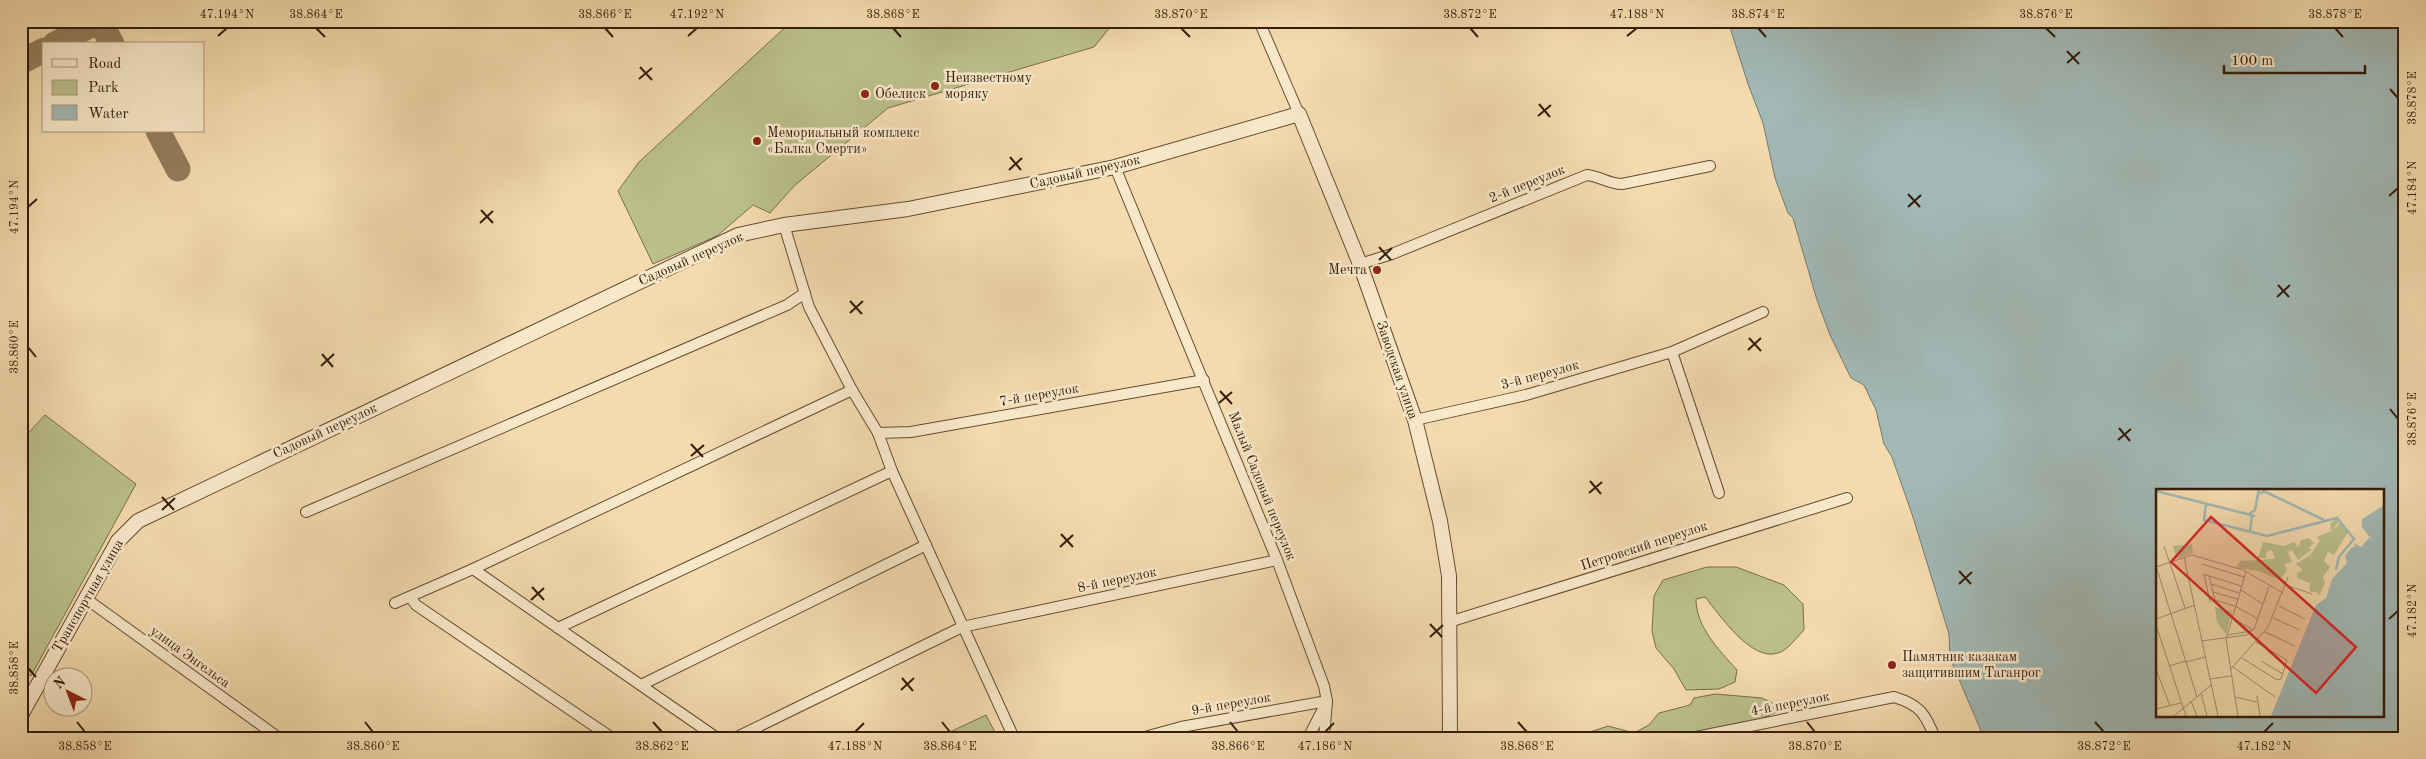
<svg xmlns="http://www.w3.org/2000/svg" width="2426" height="759" font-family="'Old Standard TT',serif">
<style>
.green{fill:#bbc08b;stroke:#786e4a}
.water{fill:#a1b8b5;stroke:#767a70;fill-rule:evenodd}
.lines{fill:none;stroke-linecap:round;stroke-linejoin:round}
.taxiway{stroke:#947c5c;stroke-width:25}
.minor-casing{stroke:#654c32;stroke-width:12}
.tertiary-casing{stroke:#654c32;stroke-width:16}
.minor{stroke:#f8e8ca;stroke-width:10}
.tertiary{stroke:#f8e8ca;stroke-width:14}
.ticks{fill:none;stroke:#351c09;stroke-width:2}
.poi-dot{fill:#8f2418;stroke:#f8e8ca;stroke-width:2}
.labels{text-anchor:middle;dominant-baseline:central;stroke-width:5;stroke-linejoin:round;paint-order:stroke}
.poi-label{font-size:14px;fill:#351c09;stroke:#f8e8ca;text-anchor:start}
.street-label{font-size:14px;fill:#351c09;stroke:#f8e8ca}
.inset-river{fill:none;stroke:#a1b8b5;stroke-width:2.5}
.inset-road{fill:none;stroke:#a88f6c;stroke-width:1}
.view{fill:#d62828;fill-opacity:0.15;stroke:#d62828;stroke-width:2.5}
.inset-edge{fill:none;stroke:#351c09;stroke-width:2.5}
.neatline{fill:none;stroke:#351c09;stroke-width:2}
.ticks-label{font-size:12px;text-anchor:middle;fill:#351c09}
</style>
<rect width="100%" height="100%" fill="#f4dbae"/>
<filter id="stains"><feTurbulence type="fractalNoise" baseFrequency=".004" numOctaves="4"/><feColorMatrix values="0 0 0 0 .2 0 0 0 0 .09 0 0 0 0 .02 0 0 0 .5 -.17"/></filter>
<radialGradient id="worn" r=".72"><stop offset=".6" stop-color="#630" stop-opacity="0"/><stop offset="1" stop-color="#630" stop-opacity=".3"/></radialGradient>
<g class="green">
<path d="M792,21H1115L1094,47L888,108L794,186L770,213L753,205L717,236L653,264L618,191L639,162Z"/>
<path d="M45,415L136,484L31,676L21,669V441Z"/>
<path d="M1707,567H1736L1784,585L1803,604L1804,630C1797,637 1787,651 1778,653C1751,662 1720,615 1705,597L1696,599C1696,627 1719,650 1737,670L1735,682L1719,689L1686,690L1674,669L1656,648L1652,631L1654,596L1663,580Z"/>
<path d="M1715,694L1762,698L1776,705L1777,712L1760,719L1666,738H1583L1584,734L1608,726L1634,733L1649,725L1659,713L1690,705L1694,698Z"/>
<path d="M986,715L998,738H937Z"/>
</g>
<path class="water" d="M1728,21H2405V738H1984L1950,658L1949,634L1912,514L1892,457L1884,444L1876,410L1864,385L1851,378L1830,335L1817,300L1793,218L1788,213L1775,178L1763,123L1748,84ZM2157,490H2382V715H2157Z"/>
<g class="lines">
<g class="taxiway">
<path d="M100,21L112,44"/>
<path d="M55,44L99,21"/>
<path d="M21,62L44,50"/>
<path d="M158,131L178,169"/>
</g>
<defs>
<g id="minor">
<path d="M1259,21L1299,114"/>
<path d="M1115,167L1277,560L1324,686L1327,701L1324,738"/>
<path d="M784,225L809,307L852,390L878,433L892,471L1014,738"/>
<path d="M1360,264L1392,254L1587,175C1599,176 1609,184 1622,184L1710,166"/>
<path d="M1672,352L1719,493"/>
<path d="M1415,420L1526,395L1672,352L1763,312"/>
<path d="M878,433L911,432L1204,380"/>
<path d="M306,512L787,305L805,293"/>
<path d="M473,569L717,738"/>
<path d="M410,597L416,605L612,738"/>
<path d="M85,598L279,738"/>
<path d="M395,603L473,569L852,390"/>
<path d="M1449,622L1847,498"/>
<path d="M558,628L892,471"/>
<path d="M641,685L926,545"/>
<path d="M735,738L962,627L1277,560"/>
<path d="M1141,738L1181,727L1327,701"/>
<path d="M1308,738L1324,707"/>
<path d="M1691,738L1894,697C1920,705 1925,713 1935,738"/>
</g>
<path id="tertiary" d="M21,715L118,541L138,521L738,235L784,225L908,209L1115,167L1299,114L1360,264L1415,420L1440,521L1449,576L1450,738"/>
</defs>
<use href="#minor" class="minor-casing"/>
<use href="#tertiary" class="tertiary-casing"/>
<use href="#minor" class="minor"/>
<use href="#tertiary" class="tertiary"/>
</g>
<path class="ticks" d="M316,28L325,37M605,28L613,37M893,28L901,37M1181,28L1190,37M1470,28L1478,37M1758,28L1766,37M2046,28L2055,37M2335,28L2343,37M218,36L227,28M688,36L697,28M1627,36L1637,28M2067,51L2079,64M2067,63L2080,52M640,67L652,80M639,79L652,68M2390,89L2398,98M1539,104L1550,117M1538,116L1551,105M1010,157L1021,170M1009,170L1022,158M1908,194L1920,207M2389,196L2398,188M28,207L37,199M1908,207L1921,195M481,210L493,223M480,223L493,211M1379,247L1391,260M1379,260L1392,248M2278,285L2289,297M2277,297L2290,285M850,301L862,314M850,313L863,301M1749,338L1761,351M28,347L36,357M1748,350L1761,338M322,354L333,367M321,366L334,354M1220,391L1232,404M1219,403L1232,392M2390,409L2398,419M2119,428L2130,441M2118,440L2131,429M691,444L703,457M691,456L704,445M1590,481L1601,494M1589,493L1602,482M162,497L174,510M162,510L175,498M1061,534L1073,547M1060,547L1073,535M1959,571L1971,584M1959,584L1972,572M532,587L544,600M531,600L544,588M2389,619L2398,611M1430,624L1442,637M1430,637L1443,625M28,668L36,677M902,678L913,691M901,690L914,678M77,722L85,732M365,722L373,732M653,722L662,732M942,722L950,732M1230,722L1238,732M1518,722L1527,732M1807,722L1815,732M2095,722L2104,732M855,732L864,723M1325,732L1334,723M2264,732L2273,723"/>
<g class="poi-dot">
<circle cx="935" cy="86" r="5"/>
<circle cx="865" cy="94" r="5"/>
<circle cx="757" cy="141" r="5"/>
<circle cx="1377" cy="270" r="5"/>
<circle cx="1892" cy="665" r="5"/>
</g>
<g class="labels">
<g class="poi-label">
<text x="945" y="78">Неизвестному<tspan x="945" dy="16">моряку</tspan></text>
<text x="875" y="94">Обелиск</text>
<text x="767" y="133">Мемориальный комплекс<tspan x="767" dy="16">«Балка Смерти»</tspan></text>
<text x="1367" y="270" text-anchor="end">Мечта</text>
<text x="1902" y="657">Памятник казакам<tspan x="1902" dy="16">защитившим Таганрог</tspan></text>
</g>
<g class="street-label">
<text transform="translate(1085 172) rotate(-13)">Садовый переулок</text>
<text transform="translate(1527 184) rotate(-22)">2-й переулок</text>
<text transform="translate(691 259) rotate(-24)">Садовый переулок</text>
<text transform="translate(1397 370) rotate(71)">Заводская улица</text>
<text transform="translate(1540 375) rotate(-15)">3-й переулок</text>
<text transform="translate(1039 395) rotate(-10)">7-й переулок</text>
<text transform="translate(325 431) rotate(-25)">Садовый переулок</text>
<text transform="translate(1262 486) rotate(68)">Малый Садовый переулок</text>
<text transform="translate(1644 546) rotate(-18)">Петровский переулок</text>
<text transform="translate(1117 580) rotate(-12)">8-й переулок</text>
<text transform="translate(88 596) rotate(-60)">Транспортная улица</text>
<text transform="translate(190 657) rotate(36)">улица Энгельса</text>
<text transform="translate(1231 704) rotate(-10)">9-й переулок</text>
<text transform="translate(1790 704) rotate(-11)">4-й переулок</text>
</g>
</g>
<g transform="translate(2156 489)">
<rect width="228" height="228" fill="#f4dbae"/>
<path d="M179,30L183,33L173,45L184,34L192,43L178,66L172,63L168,72L174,78L167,88L169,94L163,107L161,103H154V94L141,89V84L147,81L140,75L154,66L162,56L142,71L136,61L132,63L136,73L128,75L131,81L126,88L118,89L103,82L80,79L84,72L119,70L116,61L110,63V69H102L107,53L128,57L138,53L142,58L145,51L153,49L158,54L153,59L156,61L164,52L161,48L175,42L174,35ZM36,55L37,64L21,70L17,57ZM59,118L76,123L70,145L61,133Z" fill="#bbc08b"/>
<path d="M227,17V227H115L160,116L170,109L176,90L191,74L189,67L196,58H199L198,54L205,58L213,49L216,51L206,38V30Z" fill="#a1b8b5"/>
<path class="inset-river" d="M0,2L99,27M104,5L108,2L168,31M50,14L48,31L111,47L181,29L198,50L183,68L180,81M93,25L99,21L103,0M94,42L96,26"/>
<path class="inset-road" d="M8,57L29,119M28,68L62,227M46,75L88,88M0,77L41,208M0,78L36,66L87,81L127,104M47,85L85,97M48,85L54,113M53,87L60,115M55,95L83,104M130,96L156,105M85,101L107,115M57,103L81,110M59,111L79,117L102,130M123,117L149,130M76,129L97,141M117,129L144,141M0,130L39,116M0,136L30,227M109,143L139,157M71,146L95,142M45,152L91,146L98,140L113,98M86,169L121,191L125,190L131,171L100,153M105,172L127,185M30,173L49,168M13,177L30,172M77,178L119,208M0,180L14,217M74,181L112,138L132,88M54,190L75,187M45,204L51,227M101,207L104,227M79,208L101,213M35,212L41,227M0,220L25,214M18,227L55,196M82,227L70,150L90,83"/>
<path class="view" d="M55,28L200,158L160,204L15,73Z"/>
<rect width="228" height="228" class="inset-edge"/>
</g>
<rect width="2426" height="759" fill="none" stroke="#f4dbae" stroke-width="55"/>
<rect x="42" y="42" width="162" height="90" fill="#f8e8ca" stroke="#aa967d"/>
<rect x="52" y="59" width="25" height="8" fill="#f8e8ca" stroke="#aa967d"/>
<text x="88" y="68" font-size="15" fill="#351c09">Road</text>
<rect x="52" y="80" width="25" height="15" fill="#bbc08b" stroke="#aa967d"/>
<text x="88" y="92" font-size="15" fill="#351c09">Park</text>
<rect x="52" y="105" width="25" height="15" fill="#a1b8b5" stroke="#aa967d"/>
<text x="88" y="118" font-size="15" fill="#351c09">Water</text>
<g transform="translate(68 692) rotate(318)"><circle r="24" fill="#f8e8ca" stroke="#aa967d"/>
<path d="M0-4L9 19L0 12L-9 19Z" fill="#8f2418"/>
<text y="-8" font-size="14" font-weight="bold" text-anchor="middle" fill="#351c09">N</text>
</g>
<path d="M2224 65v8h141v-8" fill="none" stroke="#351c09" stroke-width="2.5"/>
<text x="2231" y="65" font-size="15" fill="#351c09" stroke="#f8e8ca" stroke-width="4" paint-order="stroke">100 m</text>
<rect x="28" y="28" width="2370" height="704" class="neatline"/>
<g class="ticks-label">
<text x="227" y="18">47.194°N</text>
<text x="316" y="18">38.864°E</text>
<text x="605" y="18">38.866°E</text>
<text x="697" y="18">47.192°N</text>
<text x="893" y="18">38.868°E</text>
<text x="1181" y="18">38.870°E</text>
<text x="1470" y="18">38.872°E</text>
<text x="1637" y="18">47.188°N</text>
<text x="1758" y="18">38.874°E</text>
<text x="2046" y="18">38.876°E</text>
<text x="2335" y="18">38.878°E</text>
<text transform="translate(2412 98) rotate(-90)" y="4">38.878°E</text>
<text transform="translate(2412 188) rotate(-90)" y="4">47.184°N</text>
<text transform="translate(14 207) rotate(-90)" y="4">47.194°N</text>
<text transform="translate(14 347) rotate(-90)" y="4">38.860°E</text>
<text transform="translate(2412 419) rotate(-90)" y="4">38.876°E</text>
<text transform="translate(2412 611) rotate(-90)" y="4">47.182°N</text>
<text transform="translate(14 668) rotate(-90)" y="4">38.858°E</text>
<text x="85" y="750">38.858°E</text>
<text x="373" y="750">38.860°E</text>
<text x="662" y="750">38.862°E</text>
<text x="855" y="750">47.188°N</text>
<text x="950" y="750">38.864°E</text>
<text x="1238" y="750">38.866°E</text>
<text x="1325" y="750">47.186°N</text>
<text x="1527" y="750">38.868°E</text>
<text x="1815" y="750">38.870°E</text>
<text x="2104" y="750">38.872°E</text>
<text x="2264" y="750">47.182°N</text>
</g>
<rect width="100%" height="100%" filter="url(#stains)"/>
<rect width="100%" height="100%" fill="url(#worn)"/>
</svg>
